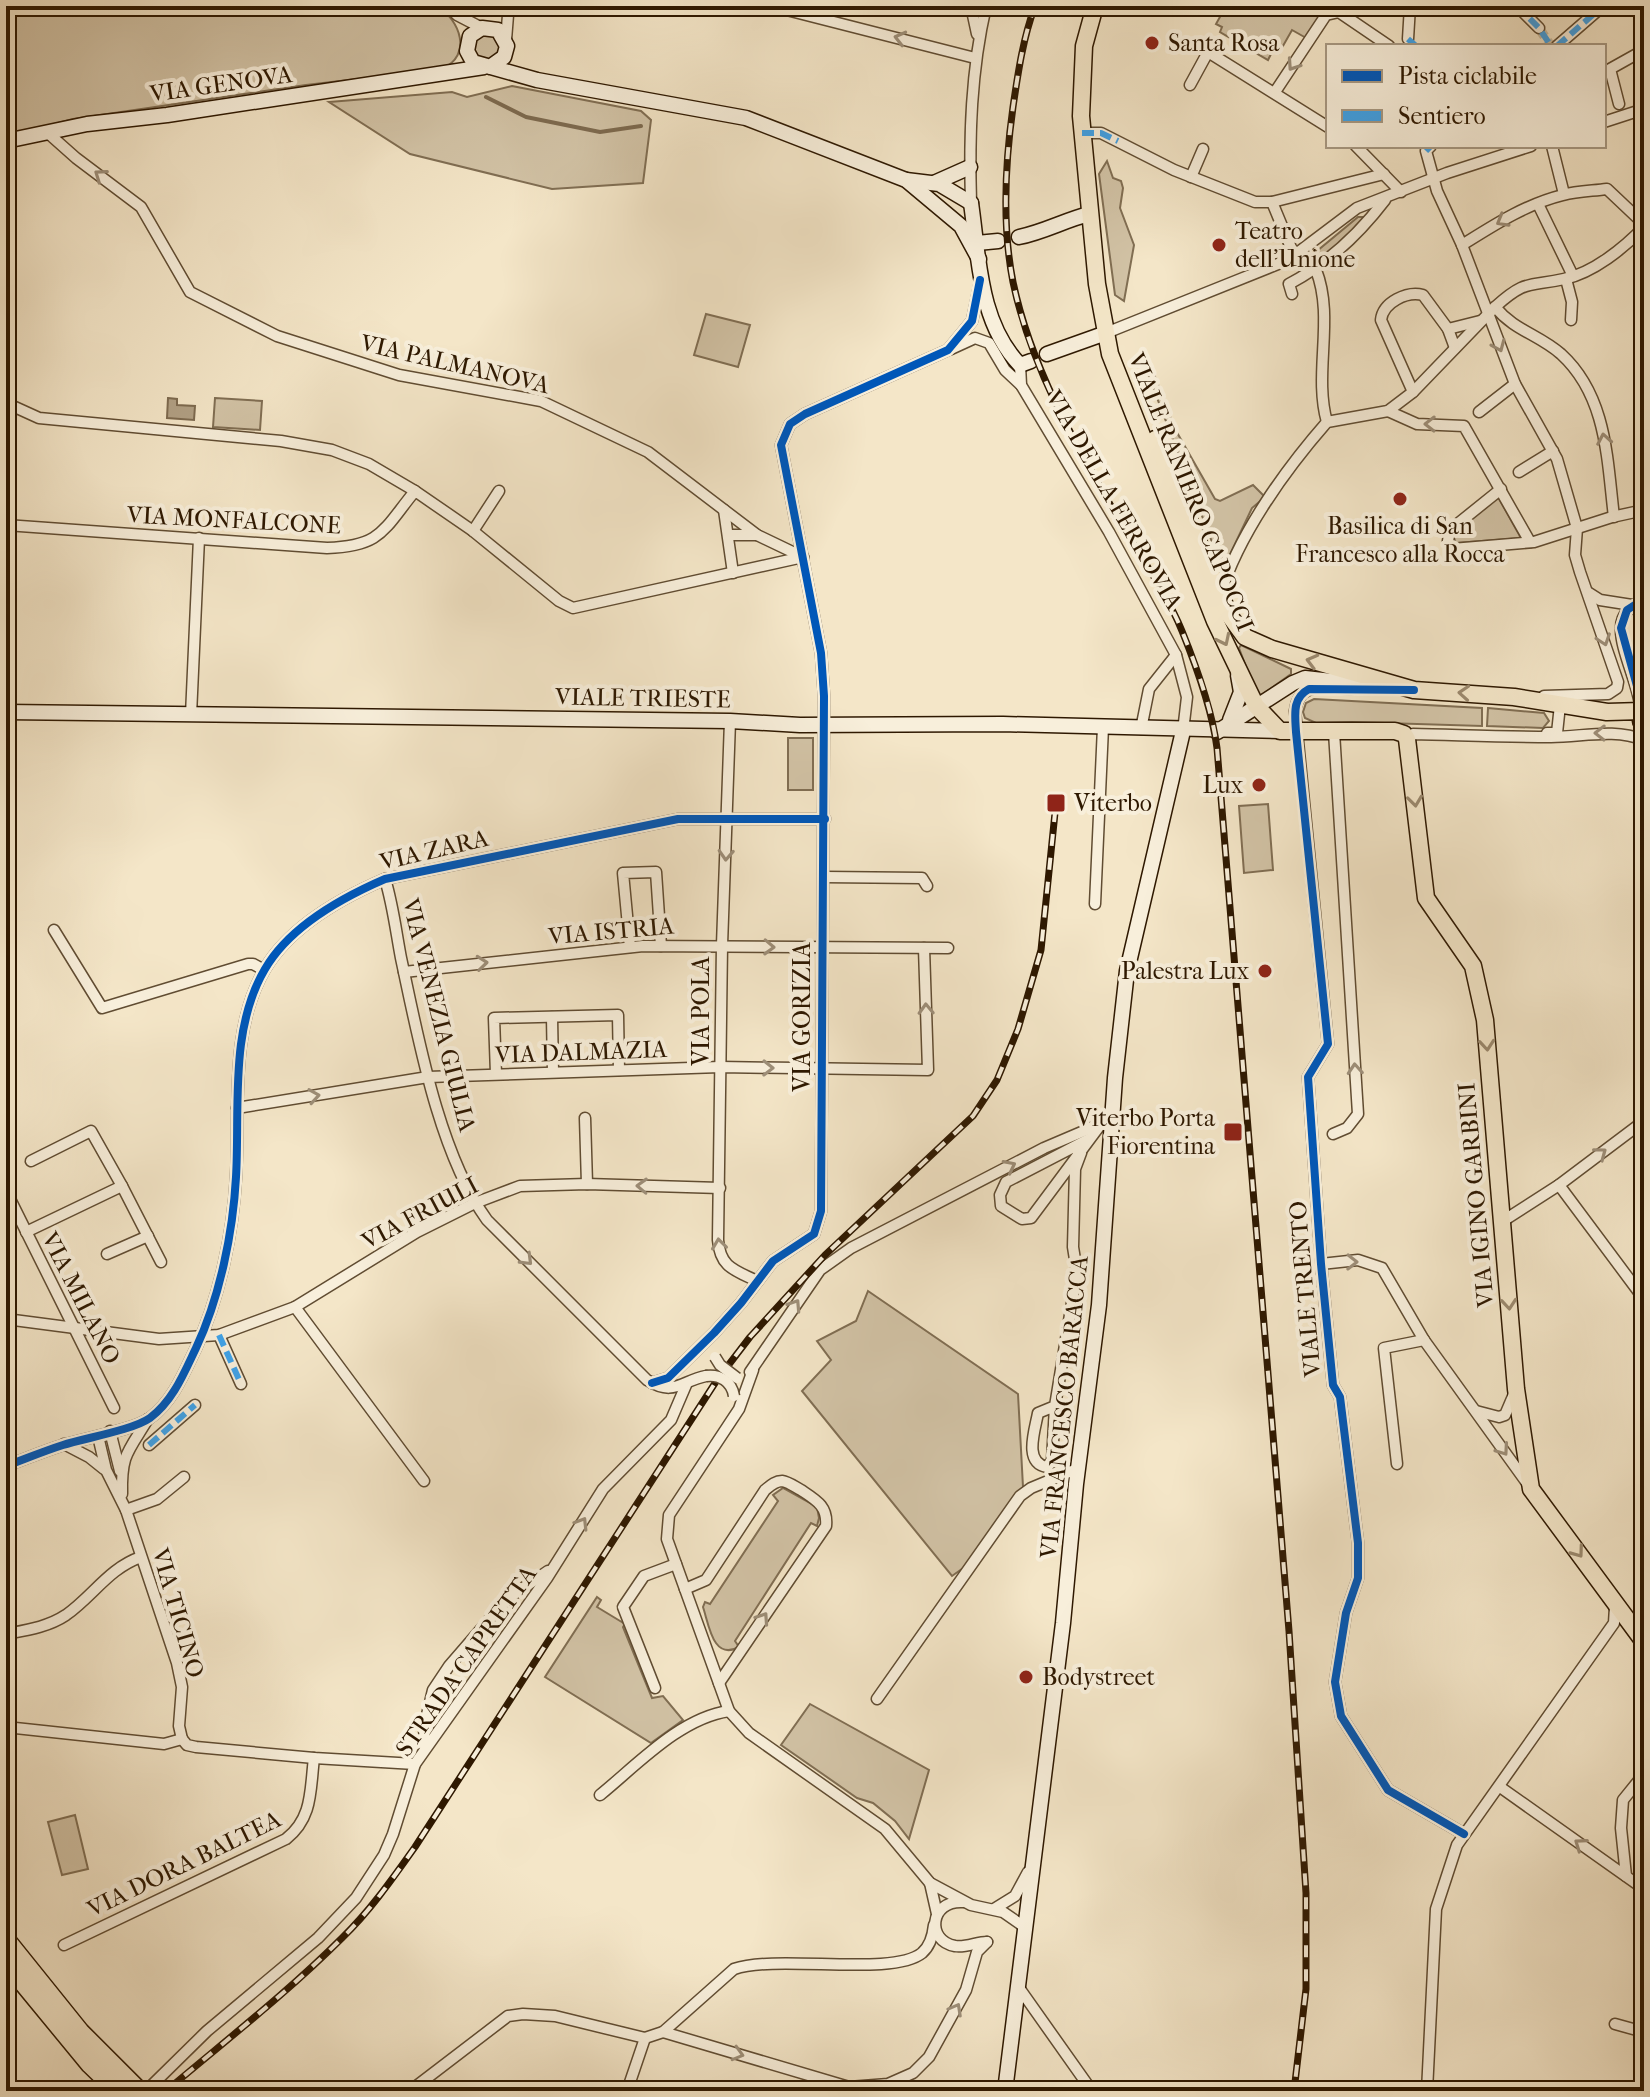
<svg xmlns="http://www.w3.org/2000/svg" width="1650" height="2097" font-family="'IM FELL French Canon',serif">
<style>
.green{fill:#d2c3a6;stroke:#806e53;stroke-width:2}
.water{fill:#b1a084;stroke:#7d6a4f;stroke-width:2}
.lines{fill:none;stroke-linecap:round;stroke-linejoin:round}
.stream{stroke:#7d6a4f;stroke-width:4}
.street-tunnel{stroke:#ccbda0;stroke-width:10;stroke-dasharray:10 5;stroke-linecap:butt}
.street-casing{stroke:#604c32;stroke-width:13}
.secondary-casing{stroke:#2e1800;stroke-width:17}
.primary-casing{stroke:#2e1800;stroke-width:19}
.highway-casing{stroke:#2e1800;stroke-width:21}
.street{stroke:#f8efdb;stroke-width:10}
.secondary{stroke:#f8efdb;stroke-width:14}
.primary{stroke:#f4e6c8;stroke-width:16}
.highway{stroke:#f4e6c8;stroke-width:18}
.rail-casing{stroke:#2e1800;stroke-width:7}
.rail{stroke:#f8efdb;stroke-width:4;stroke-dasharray:12;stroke-linecap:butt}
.street-bridge-casing{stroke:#604c32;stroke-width:13;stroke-linecap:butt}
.street-bridge{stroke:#f8efdb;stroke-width:10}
.quiet{stroke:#3ea2e9;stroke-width:6;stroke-dasharray:12 6;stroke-linecap:butt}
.cycleway-casing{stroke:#f8efdb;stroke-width:13}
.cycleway{stroke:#0057b8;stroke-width:8}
.oneway{stroke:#9d8e78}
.oneway2{stroke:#9b896e}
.poi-dot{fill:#8f2418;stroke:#f8efdb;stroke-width:3}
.labels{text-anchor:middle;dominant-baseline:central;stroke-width:8;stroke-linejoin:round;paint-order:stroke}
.poi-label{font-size:24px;fill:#2e1800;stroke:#f8efdb;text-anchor:start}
.street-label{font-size:24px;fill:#2e1800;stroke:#f8efdb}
</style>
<rect width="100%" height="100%" fill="#f4e6c8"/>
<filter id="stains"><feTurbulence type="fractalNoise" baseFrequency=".0025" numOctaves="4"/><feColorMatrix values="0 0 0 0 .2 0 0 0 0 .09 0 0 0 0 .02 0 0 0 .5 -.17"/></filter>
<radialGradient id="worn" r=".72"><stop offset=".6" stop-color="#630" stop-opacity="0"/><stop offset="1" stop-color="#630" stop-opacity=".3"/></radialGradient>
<g class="green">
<path d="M6,6H437C460,20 473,55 442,69L306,85L73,119L23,132L6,133Z"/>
<path d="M1226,6H1325L1321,11L1325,13L1308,39L1292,30L1279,53L1273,50L1268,60L1220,32L1222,27L1216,24Z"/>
<circle cx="487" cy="47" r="13"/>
<path d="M512,86L641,111L651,120L643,183L552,189L410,154L329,102L452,92L467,97Z"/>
<path d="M1107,161L1113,178L1121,181L1123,188L1120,208L1134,245L1124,301L1115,295L1099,174Z"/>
<path d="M1358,217H1364L1363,222L1316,264L1311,256Z"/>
<path d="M706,314L750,325L738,367L694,355Z"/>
<path d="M1151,366L1175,429L1215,499L1220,501L1253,485L1265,497L1252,508L1225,565L1220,563L1146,369Z"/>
<path d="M215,398L262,401L260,430L213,427Z"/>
<path d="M1498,497L1521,538L1456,543L1453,536L1455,532Z"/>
<path d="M1241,645L1291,669V674L1260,696H1257L1239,648Z"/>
<path d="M1314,699L1482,708V726L1352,722L1316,723L1305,718L1303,712L1306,703Z"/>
<path d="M1488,708L1544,713L1549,721L1543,728L1487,726Z"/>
<rect x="788" y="738" width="25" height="52"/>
<path d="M1268,804L1273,870L1244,873L1239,806Z"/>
<path d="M868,1291L1018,1394L1023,1487L973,1561L952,1576L802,1391L831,1360L817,1341L856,1321Z"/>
<path d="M783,1488L817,1507L819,1518L817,1526L811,1523L735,1641L739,1647C713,1661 709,1625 703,1607L705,1602L710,1604L778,1501L773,1495Z"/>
<path d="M597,1597L601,1600L597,1607L625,1624L623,1627L652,1698L663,1696L683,1720L651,1743L545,1677Z"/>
<path d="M810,1704L929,1770L909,1839L895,1821L873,1803L857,1798L781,1745Z"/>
<path d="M75,1815L88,1869L62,1875L48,1822Z"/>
</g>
<path class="water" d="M168,398L177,399V405L195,406L194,420L167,418Z"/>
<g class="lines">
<path class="stream" d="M486,97L526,117L600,132L641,126"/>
<path class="street-tunnel" d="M1539,28L1550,45"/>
<defs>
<g id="street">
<path d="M448,6L457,15L482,28"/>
<path d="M527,6H551"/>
<path d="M771,6L975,58"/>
<path d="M971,6L977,34"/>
<path d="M1517,6L1539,28"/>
<path d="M1408,39L1410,6"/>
<path d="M506,40L508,15L513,6"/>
<path d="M1557,46L1603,6"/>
<path d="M1190,85L1208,52L1328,127"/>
<path d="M1275,92L1326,15L1339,12L1389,46"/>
<path d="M1619,104L1610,69L1644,50"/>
<path d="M1604,122L1644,109"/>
<path d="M1082,133H1101L1174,170L1255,202H1272"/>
<path d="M49,134L76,158L141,207L190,292L277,336L399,375L541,401L648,452L757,535L803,557"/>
<path d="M1356,146L1401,192"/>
<path d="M1431,146L1426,151L1437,191L1462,245L1515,384L1557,459L1577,528L1575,555L1580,572L1618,682L1617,688L1608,694L1544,696"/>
<path d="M1552,146L1564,194"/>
<path d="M1191,177L1203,149"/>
<path d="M971,203C969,136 971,71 986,6"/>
<path d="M1538,204L1573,276"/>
<path d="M1462,245C1494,225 1526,204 1563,195C1577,191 1593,191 1607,189L1644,224"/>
<path d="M1294,255L1272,202L1384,174"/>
<path d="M1316,270C1335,318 1313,373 1327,422"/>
<path d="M1566,279L1572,302L1571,320"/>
<path d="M1292,294L1289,284C1327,264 1359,234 1385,200"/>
<path d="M1495,307C1526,279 1528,287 1564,279C1593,273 1624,248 1644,227"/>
<path d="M1448,329L1480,321"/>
<path d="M1106,333L1288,260L1357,208L1447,173L1531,146"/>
<path d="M951,349L975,338L989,343L1005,370L1021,385"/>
<path d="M1020,365L1021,385L1109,532L1176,655L1187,697L1183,731"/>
<path d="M1413,392L1381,320C1383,302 1407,291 1423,295L1448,329L1455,348"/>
<path d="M6,403L39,418L281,441L332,450L369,464L415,491"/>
<path d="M1388,411L1417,424L1464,426L1530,542"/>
<path d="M1479,412L1515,384"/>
<path d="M1519,472L1553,451"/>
<path d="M1501,489L1450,530L1448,541L1452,549L1534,542L1612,517L1644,510"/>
<path d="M724,510L733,573"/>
<path d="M6,525L327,548C382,546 383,530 415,491L473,531L559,601L573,608L803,557"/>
<path d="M473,531L499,491"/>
<path d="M729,535H757"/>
<path d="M1589,593L1600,600L1632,605"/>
<path d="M1220,595C1239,534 1285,470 1327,422L1388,411L1413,392L1495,307C1515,331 1538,334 1561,354C1607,396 1607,459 1614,517"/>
<path d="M1644,599C1632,605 1621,613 1621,628C1620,650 1639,685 1641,711H1644"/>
<path d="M1352,689C1328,689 1299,679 1295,711L1328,1044L1308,1077L1321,1264L1333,1385L1340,1397L1358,1543V1578L1346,1613L1335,1682L1341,1716L1388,1790L1464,1834"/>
<path d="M191,715L199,538"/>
<path d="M730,721L722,945L718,1240C720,1267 734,1270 757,1281"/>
<path d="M1141,729L1149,689L1176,655"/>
<path d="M1547,733H1557L1560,705"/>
<path d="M1407,739L1413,734C1459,735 1505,737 1551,737C1583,737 1613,728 1644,740"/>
<path d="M824,877L922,878L927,886"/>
<path d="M385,879C393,905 396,932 401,958C418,1037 439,1154 487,1220L647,1380C674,1397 681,1381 706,1376"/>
<path d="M1095,904L1103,727"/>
<path d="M54,930L102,1008L248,964H253L264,970"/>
<path d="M630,947L623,873L656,872L661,946"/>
<path d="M404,972L643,946L948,948"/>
<path d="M552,1017L553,1072"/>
<path d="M496,1074L494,1018L618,1015L619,1070"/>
<path d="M237,1108L428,1077L720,1067L928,1070L924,948"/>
<path d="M585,1118L587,1184"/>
<path d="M1333,1134L1347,1128L1358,1114L1334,732"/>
<path d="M1089,1139L1006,1182L1000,1195L1001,1206L1022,1219L1031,1218L1101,1124"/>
<path d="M31,1161L91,1131L122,1186"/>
<path d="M1559,1185L1644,1299"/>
<path d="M6,1191L114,1408"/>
<path d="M1503,1221L1559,1185L1644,1121"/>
<path d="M26,1232L122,1186L161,1262"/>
<path d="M107,1254L148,1236"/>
<path d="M1321,1264L1358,1260L1382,1268L1424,1340L1527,1483"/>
<path d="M295,1307L424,1481"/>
<path d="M6,1319L159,1339L219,1335L295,1307L417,1232L475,1203L520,1186L587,1184L720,1188"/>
<path d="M219,1335L241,1384"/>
<path d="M753,1370L739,1409L669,1515L667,1539L729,1711L749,1733L885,1829L930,1883L971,1905L1003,1912L1026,1928"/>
<path d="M750,1372L820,1270L851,1248L1044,1148L1112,1119"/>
<path d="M652,1383L668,1378L714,1333L741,1303L773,1261L814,1234L821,1211L824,696L821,653L781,445L790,424L805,414L948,350L972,321L980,282"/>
<path d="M1055,1406L1052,1461L1047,1467C1023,1463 1035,1430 1038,1413L1055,1406L1077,1272L1073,1247L1075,1169L1081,1153"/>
<path d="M1476,1411L1499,1417L1505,1415L1514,1394"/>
<path d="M110,1431L120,1471"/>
<path d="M98,1436L106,1470L126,1510L177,1663L182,1687L179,1726L182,1739"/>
<path d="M64,1444L89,1457L104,1469"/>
<path d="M149,1445L195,1405"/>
<path d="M1397,1464L1384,1348L1424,1340"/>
<path d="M6,1466C25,1459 44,1451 63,1445C85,1438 133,1430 150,1418C173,1401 184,1373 196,1348C220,1297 233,1232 236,1177C240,1109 229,1030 265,969C290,926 341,898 385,879L678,819H825"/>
<path d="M122,1494C121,1454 128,1452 148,1419"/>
<path d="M126,1510L157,1499L184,1477"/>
<path d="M685,1589L706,1580L765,1490C770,1486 775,1481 782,1481C789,1482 795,1487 801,1490C816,1500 828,1506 826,1526L719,1683"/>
<path d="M6,1634C27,1630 48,1627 66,1615C93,1596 109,1568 141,1557"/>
<path d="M655,1688L623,1607L644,1576L676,1564"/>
<path d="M877,1699L1020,1496L1031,1488L1079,1468"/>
<path d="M6,1727L164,1744L182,1739"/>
<path d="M182,1739L187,1745L196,1747L314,1758L415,1764"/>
<path d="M425,1747L424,1727L433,1690L449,1666L507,1599L548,1571"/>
<path d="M1500,1787L1644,1889"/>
<path d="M600,1795C637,1765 680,1718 729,1711"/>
<path d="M1626,1876L1621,1828L1623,1800L1644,1774"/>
<path d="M930,1883L937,1914"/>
<path d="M963,1902C929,1900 926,1941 955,1946C965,1948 977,1942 987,1942"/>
<path d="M994,1909L1015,1896L1028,1872"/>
<path d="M64,1945L286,1839C313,1818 310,1790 314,1758"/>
<path d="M1017,1985L1092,2091"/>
<path d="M1615,2024L1644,2032"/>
<path d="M663,2032L849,2087L888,2084L913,2073L929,2057L966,1990L977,1952L987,1942"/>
<path d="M146,2091L207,2031L318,1938L356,1898L384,1855L393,1834L415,1764L547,1578L603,1489L671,1420L686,1385"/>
<path d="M410,2091L508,2016L523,2014L555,2016L645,2038L663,2032L734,1969C778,1954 892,1977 922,1953C930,1946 933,1935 934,1925"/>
<path d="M627,2091L645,2038"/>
<path d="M1427,2091L1436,1909L1457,1845L1614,1623L1615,1607"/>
</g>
<g id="secondary">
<path d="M490,67L504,57L507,46L498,30L482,28L470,36L467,51L473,62L537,80L746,118L906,180L961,226L979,259"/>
<path d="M6,141L87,124L167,115L484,67"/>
<path d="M906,180L939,184L971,203"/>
<path d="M934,183L970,167"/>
<path d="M971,203C979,258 979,323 1020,365L1031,361"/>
<path d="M1019,237C1044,232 1065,220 1089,214"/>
<path d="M977,243L998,241"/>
<path d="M1047,354L1106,333"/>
<path d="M6,712L730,721L800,725L1003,724L1280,731"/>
<path d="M1230,720L1241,692L1238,675"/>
<path d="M1217,732L1293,683L1305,678L1385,687"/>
<path d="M1005,2091L1063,1623L1076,1484L1099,1305L1115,1078L1127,971L1183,731"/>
</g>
<g id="primary">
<path d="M1095,6L1084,46L1081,116L1097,284L1110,354L1215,621L1256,706L1280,731H1395L1404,734L1407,739L1426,898L1473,966L1485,1020L1516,1389L1531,1489L1644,1642"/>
<path d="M1155,439L1229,615L1245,637L1272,649L1414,690L1514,697L1607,712L1641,711V721L1644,724"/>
</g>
<g id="highway">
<path d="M6,1940L80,2032L139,2091"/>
<path d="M6,1962L90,2064L118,2091"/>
</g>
</defs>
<use href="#street" class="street-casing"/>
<use href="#secondary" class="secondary-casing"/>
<use href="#primary" class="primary-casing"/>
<use href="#highway" class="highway-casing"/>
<use href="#street" class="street"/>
<use href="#secondary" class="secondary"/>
<use href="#primary" class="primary"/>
<use href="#highway" class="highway"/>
<defs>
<g id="rail">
<path d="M1035,6C1023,38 1018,73 1013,107C1005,164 1002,226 1013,282C1031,368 1076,445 1119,520C1139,554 1168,596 1182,631C1197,668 1212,709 1217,748L1289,1631L1306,1893V1989L1294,2091"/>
<path d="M166,2091C225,2041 287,1993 342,1938C370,1911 393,1878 415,1847L717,1380L750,1337L825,1255L973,1116L997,1080L1018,1029L1041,950L1056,803"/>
</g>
</defs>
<use href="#rail" class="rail-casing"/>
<use href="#rail" class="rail"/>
<defs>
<g id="street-bridge">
<path d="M715,1357L720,1365L737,1378"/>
<path d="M706,1376C720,1374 732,1382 734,1396"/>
</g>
</defs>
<use href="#street-bridge" class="street-bridge-casing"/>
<use href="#street-bridge" class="street-bridge"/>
<g class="quiet">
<path d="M1517,6L1539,28L1551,46"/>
<path d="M1408,39L1416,46"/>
<path d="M1557,46L1603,6"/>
<path d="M1082,133H1101L1118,141"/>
<path d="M1426,151L1431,146"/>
<path d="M219,1335L241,1384"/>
<path d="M149,1445L195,1405"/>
</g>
<defs>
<g id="cycleway">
<path d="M1644,599L1627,610L1621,628L1640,697L1641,721L1644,724"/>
<path d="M1414,690L1309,689C1292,698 1295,714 1296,732L1328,1044L1308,1077L1321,1264L1333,1385L1340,1397L1358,1543V1578L1346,1613L1335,1682L1341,1716L1388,1790L1464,1834"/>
<path d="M652,1383L668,1378L714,1333L741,1303L773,1261L814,1234L821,1211L824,696L821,653L781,445L790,424L805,414L948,350L972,321L980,280"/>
<path d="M6,1466C25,1459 44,1451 63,1445C85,1438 133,1430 150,1418C173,1401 184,1373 196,1348C220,1297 233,1232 236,1177C240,1109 229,1030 265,969C290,926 341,898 385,879L678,819H825"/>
</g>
</defs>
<use href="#cycleway" class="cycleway-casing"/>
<use href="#cycleway" class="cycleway"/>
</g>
<defs><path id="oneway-chevron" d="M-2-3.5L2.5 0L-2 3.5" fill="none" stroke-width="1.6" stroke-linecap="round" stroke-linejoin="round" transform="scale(2)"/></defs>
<g class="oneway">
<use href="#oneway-chevron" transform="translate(900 38) rotate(-166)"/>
<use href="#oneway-chevron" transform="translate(1293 65) rotate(124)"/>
<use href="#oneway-chevron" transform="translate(100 175) rotate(-145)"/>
<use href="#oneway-chevron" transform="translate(1502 221) rotate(150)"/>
<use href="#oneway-chevron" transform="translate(1499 346) rotate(67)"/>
<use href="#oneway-chevron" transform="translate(1430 424) rotate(-179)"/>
<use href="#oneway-chevron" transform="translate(1604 439) rotate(-100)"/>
<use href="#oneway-chevron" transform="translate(1604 640) rotate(71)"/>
<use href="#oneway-chevron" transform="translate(1600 733) rotate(-179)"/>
<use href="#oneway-chevron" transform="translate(726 855) rotate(93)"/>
<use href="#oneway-chevron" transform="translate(769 947) rotate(2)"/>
<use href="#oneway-chevron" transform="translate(482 963) rotate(-6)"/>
<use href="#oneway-chevron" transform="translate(926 1009) rotate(-92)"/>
<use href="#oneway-chevron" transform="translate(768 1068) rotate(1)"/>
<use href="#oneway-chevron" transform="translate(1355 1069) rotate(-94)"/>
<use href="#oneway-chevron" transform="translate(314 1096) rotate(-9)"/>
<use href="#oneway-chevron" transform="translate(1601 1153) rotate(-37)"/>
<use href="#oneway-chevron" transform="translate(1010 1166) rotate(-27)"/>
<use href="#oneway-chevron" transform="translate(642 1186) rotate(-178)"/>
<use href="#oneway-chevron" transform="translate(719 1244) rotate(-97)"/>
<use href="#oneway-chevron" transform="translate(527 1260) rotate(45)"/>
<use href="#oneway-chevron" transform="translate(1352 1262) rotate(1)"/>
<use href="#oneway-chevron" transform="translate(795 1305) rotate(-57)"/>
<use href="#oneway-chevron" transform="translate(1503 1450) rotate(55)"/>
<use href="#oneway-chevron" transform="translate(582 1523) rotate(-58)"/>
<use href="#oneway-chevron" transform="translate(763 1618) rotate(-56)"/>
<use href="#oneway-chevron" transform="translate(1580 1844) rotate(-145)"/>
<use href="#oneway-chevron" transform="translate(956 2009) rotate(-61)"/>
<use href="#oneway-chevron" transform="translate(738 2054) rotate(16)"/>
</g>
<g class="oneway2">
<use href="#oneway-chevron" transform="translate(1224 640) rotate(64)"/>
<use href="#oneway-chevron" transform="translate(1312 661) rotate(-165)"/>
<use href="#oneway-chevron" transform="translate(1464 693) rotate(-176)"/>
<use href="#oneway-chevron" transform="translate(1415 801) rotate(83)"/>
<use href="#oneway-chevron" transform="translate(1487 1045) rotate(85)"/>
<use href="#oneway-chevron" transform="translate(1509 1304) rotate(85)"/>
<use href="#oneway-chevron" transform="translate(1578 1552) rotate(54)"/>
</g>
<g class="poi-dot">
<circle cx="1152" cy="43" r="8"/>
<circle cx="1219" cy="245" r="8"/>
<circle cx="1400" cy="499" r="8"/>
<circle cx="1259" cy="785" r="8"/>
<rect x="1046" y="793" width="20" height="20" rx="4"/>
<circle cx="1265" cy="971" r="8"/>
<rect x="1223" y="1122" width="20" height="20" rx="4"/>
<circle cx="1026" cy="1677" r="8"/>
</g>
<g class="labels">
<g class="poi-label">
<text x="1168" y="43">Santa Rosa</text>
<text x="1235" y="231">Teatro<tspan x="1235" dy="28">dell'Unione</tspan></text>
<text x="1400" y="526" text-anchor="middle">Basilica di San<tspan x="1400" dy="28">Francesco alla Rocca</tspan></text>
<text x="1243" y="785" text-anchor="end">Lux</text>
<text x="1074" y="803">Viterbo</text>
<text x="1249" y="971" text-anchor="end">Palestra Lux</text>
<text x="1215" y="1118" text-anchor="end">Viterbo Porta<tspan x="1215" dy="28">Fiorentina</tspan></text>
<text x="1042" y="1677">Bodystreet</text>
</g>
<g class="street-label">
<text transform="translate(221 84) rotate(-8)">VIA GENOVA</text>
<text transform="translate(455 364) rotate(13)">VIA PALMANOVA</text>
<text transform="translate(1191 492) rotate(68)">VIALE RANIERO CAPOCCI</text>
<text transform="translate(1114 500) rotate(60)">VIA DELLA FERROVIA</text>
<text transform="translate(234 520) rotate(3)">VIA MONFALCONE</text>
<text transform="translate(643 698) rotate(1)">VIALE TRIESTE</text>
<text transform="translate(434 850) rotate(-13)">VIA ZARA</text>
<text transform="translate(611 931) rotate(-5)">VIA ISTRIA</text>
<text transform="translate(701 1011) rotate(-90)">VIA POLA</text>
<text transform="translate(439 1015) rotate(76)">VIA VENEZIA GIULIA</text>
<text transform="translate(802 1017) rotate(-90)">VIA GORIZIA</text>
<text transform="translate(581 1052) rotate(-2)">VIA DALMAZIA</text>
<text transform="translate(1476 1195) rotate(-95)">VIA IGINO GARBINI</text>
<text transform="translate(420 1213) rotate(-28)">VIA FRIULI</text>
<text transform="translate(1305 1289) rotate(-95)">VIALE TRENTO</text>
<text transform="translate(81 1298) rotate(63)">VIA MILANO</text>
<text transform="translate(1064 1407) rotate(-84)">VIA FRANCESCO BARACCA</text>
<text transform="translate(178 1613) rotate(74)">VIA TICINO</text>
<text transform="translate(466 1661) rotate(-55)">STRADA CAPRETTA</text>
<text transform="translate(184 1864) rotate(-26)">VIA DORA BALTEA</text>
</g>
</g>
<rect width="1650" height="2097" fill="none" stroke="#f4e6c8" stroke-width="32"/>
<rect x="8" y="8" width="1634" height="2081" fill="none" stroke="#2e1800" stroke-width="4"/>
<rect x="16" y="16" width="1618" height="2065" fill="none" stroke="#2e1800" stroke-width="2"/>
<rect x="1326" y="44" width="280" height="104" fill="#f8efdb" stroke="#a79983" stroke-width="2"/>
<rect x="1342" y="70" width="40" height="12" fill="#0057b8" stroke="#a79983" stroke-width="2"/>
<text x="1398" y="84" font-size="24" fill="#2e1800">Pista ciclabile</text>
<rect x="1342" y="110" width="40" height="12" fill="#3ea2e9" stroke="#a79983" stroke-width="2"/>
<text x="1398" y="124" font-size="24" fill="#2e1800">Sentiero</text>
<rect width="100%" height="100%" filter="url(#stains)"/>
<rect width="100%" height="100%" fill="url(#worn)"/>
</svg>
